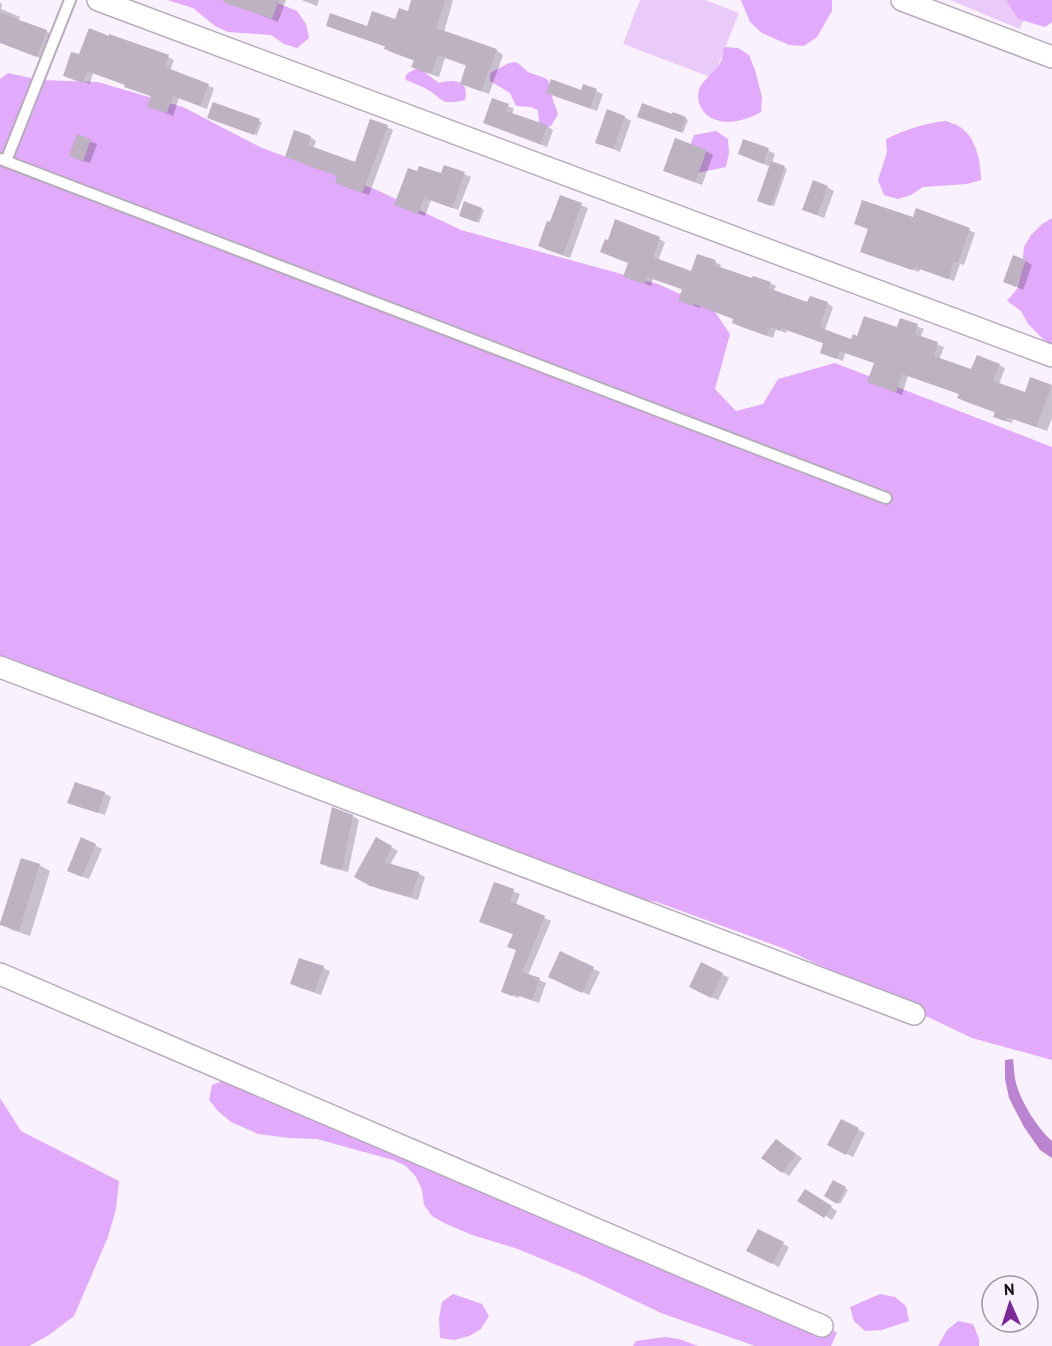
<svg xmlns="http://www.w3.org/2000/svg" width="1052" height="1346" font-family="'PT Sans',sans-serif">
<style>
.green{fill:#eacaf9}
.forest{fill:#e2aafb}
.water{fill:#ba84d1}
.shadow{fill:#0003}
.building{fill:#bdb1c2}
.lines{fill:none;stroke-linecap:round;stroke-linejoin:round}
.lane-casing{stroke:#b7abbc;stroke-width:14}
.street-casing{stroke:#b7abbc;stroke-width:24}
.lane{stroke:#fff;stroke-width:10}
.street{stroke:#fff;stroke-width:21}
</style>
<rect width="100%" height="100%" fill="#faf1ff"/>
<g class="green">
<path d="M640,0H705L739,13L713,78L623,44Z"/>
<path d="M950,0H1032L1020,29Z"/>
</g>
<g class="forest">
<path d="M167,0H270L297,11L306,24L309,38L297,48L284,44L271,35L228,32L215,26L193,8Z"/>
<path d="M741,0H832V11L817,37L804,46L789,45L762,33L750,22Z"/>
<path d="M1006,0H1052V22L1045,27L1018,19Z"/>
<path d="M724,47L738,48L749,55L755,70L762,97L761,112C748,119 732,125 716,120C703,116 694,101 700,87C704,79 714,73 719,65C722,61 723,53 724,47Z"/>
<path d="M516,62C521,65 524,69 528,72C535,75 542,76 548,80L553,100L558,114L551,126L544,128L539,124L538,110L531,107L516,106L510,93L490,81V73L509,63Z"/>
<path d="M417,68L420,69L439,83C454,79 470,80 465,100C438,106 445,99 425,88C419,85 412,83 406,80L405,77L408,73Z"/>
<path d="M8,73L40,80L98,82L183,107L262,148L377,190L461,230L658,284L713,309L730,334L715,389L736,411L763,404L778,379L835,363L1052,447V1060L972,1038L785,949L657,902L601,895L0,663V79Z"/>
<path d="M946,121C950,123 956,124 960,127C976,137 981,162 981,180L967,184L923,187L911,195L898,199L884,195L878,180L887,152L886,139C905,130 924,123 946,121Z"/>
<path d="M716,131L728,139L729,153L726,167L697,173L689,149L694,135Z"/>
<path d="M1052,218V348L1028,324L1021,311L1007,301L1017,289L1021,275L1024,247L1031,235L1042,224Z"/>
<path d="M225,1080L811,1315L837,1333L831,1346H755L661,1313L581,1275L515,1248L472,1235L444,1223L432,1216L424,1205L422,1190L416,1177L406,1166L393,1160L317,1139L289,1138L258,1134L231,1122L218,1111L209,1100L212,1085Z"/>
<path d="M0,1098L21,1131L119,1181L116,1209L108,1237L74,1316L49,1335L29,1346H0Z"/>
<path d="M453,1294L482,1304L489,1316L481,1329L469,1336L454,1340L440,1338L439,1318L442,1302Z"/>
<path d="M880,1294L895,1297L906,1306L909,1321L882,1330L865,1331L854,1321L850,1307Z"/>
<path d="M958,1321L973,1324L979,1339V1346H938L947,1330Z"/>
<path d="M665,1337L679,1339L698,1346H633L636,1341Z"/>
</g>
<path class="water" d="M1013,1059C1014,1067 1014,1076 1016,1083C1021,1102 1038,1129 1052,1141V1158L1040,1150L1024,1127L1009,1098L1005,1079V1060Z"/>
<g class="shadow">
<path d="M224,0H286L278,22Z"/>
<path d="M301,0H319L317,6Z"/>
<path d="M413,0H453L444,32L496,50L503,55L489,94L469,87L461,83L467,66L445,58L439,77L421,71L413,66L415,61L393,53L386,49V47L335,29L328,25L368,28L396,21L409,13Z"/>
<path d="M0,3L2,4L1,9L20,17L18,21L46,31L53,35L44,59L26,53L0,40Z"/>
<path d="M80,56L168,57L174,60L170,71L214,88L207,109L179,98L173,116L149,106L152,97L132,89L126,85L93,73L90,84L69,76Z"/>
<path d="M596,91L603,94L597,111L554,96L548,92Z"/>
<path d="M508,106L514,109L512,114L547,126L553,130L547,147L491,126Z"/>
<path d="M624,117L631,121L620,152L597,142Z"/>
<path d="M641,118H685L688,120L683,133Z"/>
<path d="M212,119L259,121L262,122L257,135Z"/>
<path d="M387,127L393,130L369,195L343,186L339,176L293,159L310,137L316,141L313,149L356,164Z"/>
<path d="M77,136L97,144L90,163L77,159Z"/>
<path d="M744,141L768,150L775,154L772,163L787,169L774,206L762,202L771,167L740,154Z"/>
<path d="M706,151L713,155L702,185L672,174Z"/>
<path d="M445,166L471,177L458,210L431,200L425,216L396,205L442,175Z"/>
<path d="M827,187L834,191L824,218L811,213Z"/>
<path d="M560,197L588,208L570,258L547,250L540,246Z"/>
<path d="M481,209L484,210L479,223L464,217Z"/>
<path d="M914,219L969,230L975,233L964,265L960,264L954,281L920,269L919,272L868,254Z"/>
<path d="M659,239L665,242L658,261L692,273L715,262L721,265L720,268L753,280L770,283L776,286L773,292L808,304L827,303L833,307L825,330L852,341L858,338L898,329L901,320L924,329L920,338L944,347L939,360L972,371L999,365L1005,368L999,384L1026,394L1031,379L1052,387V418L1047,431L1013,419L1012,423L1001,420L995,416L996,413L964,401L959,398L960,394L908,376L902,395L868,382L875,363L845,353L843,361L827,355L825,344L787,330L786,333L776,329L773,338L739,326L735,319L700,306V308L686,303L684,290L653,279L651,286L630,279Z"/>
<path d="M1025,261L1032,265L1023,290L1005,281Z"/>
<path d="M104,793L111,797L105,815L76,806L69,802Z"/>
<path d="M353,816L359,820L348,872L328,867L322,863Z"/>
<path d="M82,839L102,849L89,879L76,874Z"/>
<path d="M376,839L398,851L390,865L418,873L425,877L418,900L379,889L356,876Z"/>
<path d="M39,865L50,871L30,936L12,930L1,924Z"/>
<path d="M495,884L520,894L516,905L551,921L528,975L546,983L539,1003L519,996V998L510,995L517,951L509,946L514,935L481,921Z"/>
<path d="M561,953L600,972L589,995L556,980Z"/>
<path d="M323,968L330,971L321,995L298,987L292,983Z"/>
<path d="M722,974L729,978L718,1000L697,991Z"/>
<path d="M841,1121L865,1133L853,1157L829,1145Z"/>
<path d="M783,1145L802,1158L789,1176L782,1172Z"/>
<path d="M834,1182L848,1190L840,1204L826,1196Z"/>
<path d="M812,1195L837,1211L832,1220L799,1200Z"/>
<path d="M758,1231L789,1247L779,1267L754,1254Z"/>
</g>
<g class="building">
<path d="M224,0H279L272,19L223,2Z"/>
<path d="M411,0H445L436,28L497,49L481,91L460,84L466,65L438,55L431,74L411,67L414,60L384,49L385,46L326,26L330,13L367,26L372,11L395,19L399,8L408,11Z"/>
<path d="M0,13L47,30L37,57L0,43Z"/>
<path d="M89,28L109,36V34L169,55L165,67L209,84L200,106L173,96L167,113L147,107L151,96L124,87L125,85L87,71L83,83L63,76L71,52L79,54Z"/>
<path d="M551,79L581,90L583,84L597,89L590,108L546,93Z"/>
<path d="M492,98L509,104L506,111L547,125L541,144L483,123Z"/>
<path d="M213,102L260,119L254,135L207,118Z"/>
<path d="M642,103L672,114L673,112L686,117L680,132L637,117Z"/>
<path d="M607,109L625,116L613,149L595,143Z"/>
<path d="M370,119L388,125L362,193L335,183L337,176L285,157L294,130L311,136L308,145L355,162Z"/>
<path d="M77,134L91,139L83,161L69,156Z"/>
<path d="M675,138L707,150L695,182L663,171Z"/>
<path d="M743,139L769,148L763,164L738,154Z"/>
<path d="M771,161L785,166L771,206L757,201Z"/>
<path d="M444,165L465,172L452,208L424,198L418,214L394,205L408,168L417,171L419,166L441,173Z"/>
<path d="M813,180L828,186L817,215L802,210Z"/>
<path d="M560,195L582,203L563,255L538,246L547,221L550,222Z"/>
<path d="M862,200L913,217L916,208L970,228L958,263L954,262L948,279L914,267L912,270L860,252L868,229L854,224Z"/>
<path d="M464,201L482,208L476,222L459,216Z"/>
<path d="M615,219L660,237L653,257L691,271L697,254L716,260L714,265L752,278L753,276L771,282L768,288L807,302L810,296L828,302L820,326H821V328L851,339L853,334L857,336L864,316L897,327L900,318L918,324L915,334L938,342L934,356L971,369L977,355L1000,364L993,381L1025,392L1030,377L1052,385L1036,427L1007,417L1006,421L993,417L995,412L957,398L959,394L902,374L896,393L867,382L874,363L839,351L837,359L820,353L823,343L781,328L780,331L770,327L767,336L732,323L733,319L694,304V306L678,301L682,289L647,277L645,284L623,277L628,263L600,252L605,239L608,240Z"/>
<path d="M1013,255L1026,260L1016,287L1003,282Z"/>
<path d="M75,782L105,792L98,813L67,803Z"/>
<path d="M332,807L353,815L342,869L320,864Z"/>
<path d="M81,837L96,844L82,877L67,871Z"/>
<path d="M376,837L392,846L384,862L419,872L411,897L370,886L354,877Z"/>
<path d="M21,858L40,864L19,931L0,925V923Z"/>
<path d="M494,882L514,889L510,901L545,916L522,972L540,978L532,1000L513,994L512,996L501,992L516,950L507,947L513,934L479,922Z"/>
<path d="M560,951L594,967L582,993L548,977Z"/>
<path d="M299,958L324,966L314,992L290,984Z"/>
<path d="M701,962L723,973L711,998L689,987Z"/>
<path d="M841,1119L859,1128L846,1155L827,1145Z"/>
<path d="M776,1139L796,1154L782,1173L761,1158Z"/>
<path d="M833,1180L846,1187L837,1204L824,1196Z"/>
<path d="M805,1189L832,1206L824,1218L797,1201Z"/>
<path d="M758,1229L784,1242L772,1264L746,1251Z"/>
</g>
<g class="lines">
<defs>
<g id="lane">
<path d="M0,159L886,498"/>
<path d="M6,161L70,0"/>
</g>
<g id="street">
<path d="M98,0L1052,356"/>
<path d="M902,0L1052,57"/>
<path d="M0,667L914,1014"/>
<path d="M0,974L822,1326"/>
</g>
</defs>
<use href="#lane" class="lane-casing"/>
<use href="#street" class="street-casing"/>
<use href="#lane" class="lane"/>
<use href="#street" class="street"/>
</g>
<g transform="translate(1010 1304) rotate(357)"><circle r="28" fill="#faf1ff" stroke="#9d96a1" stroke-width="1.5"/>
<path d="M0-4.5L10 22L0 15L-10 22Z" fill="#7a2898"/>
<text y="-9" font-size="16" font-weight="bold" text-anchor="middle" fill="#120e13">N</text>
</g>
</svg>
